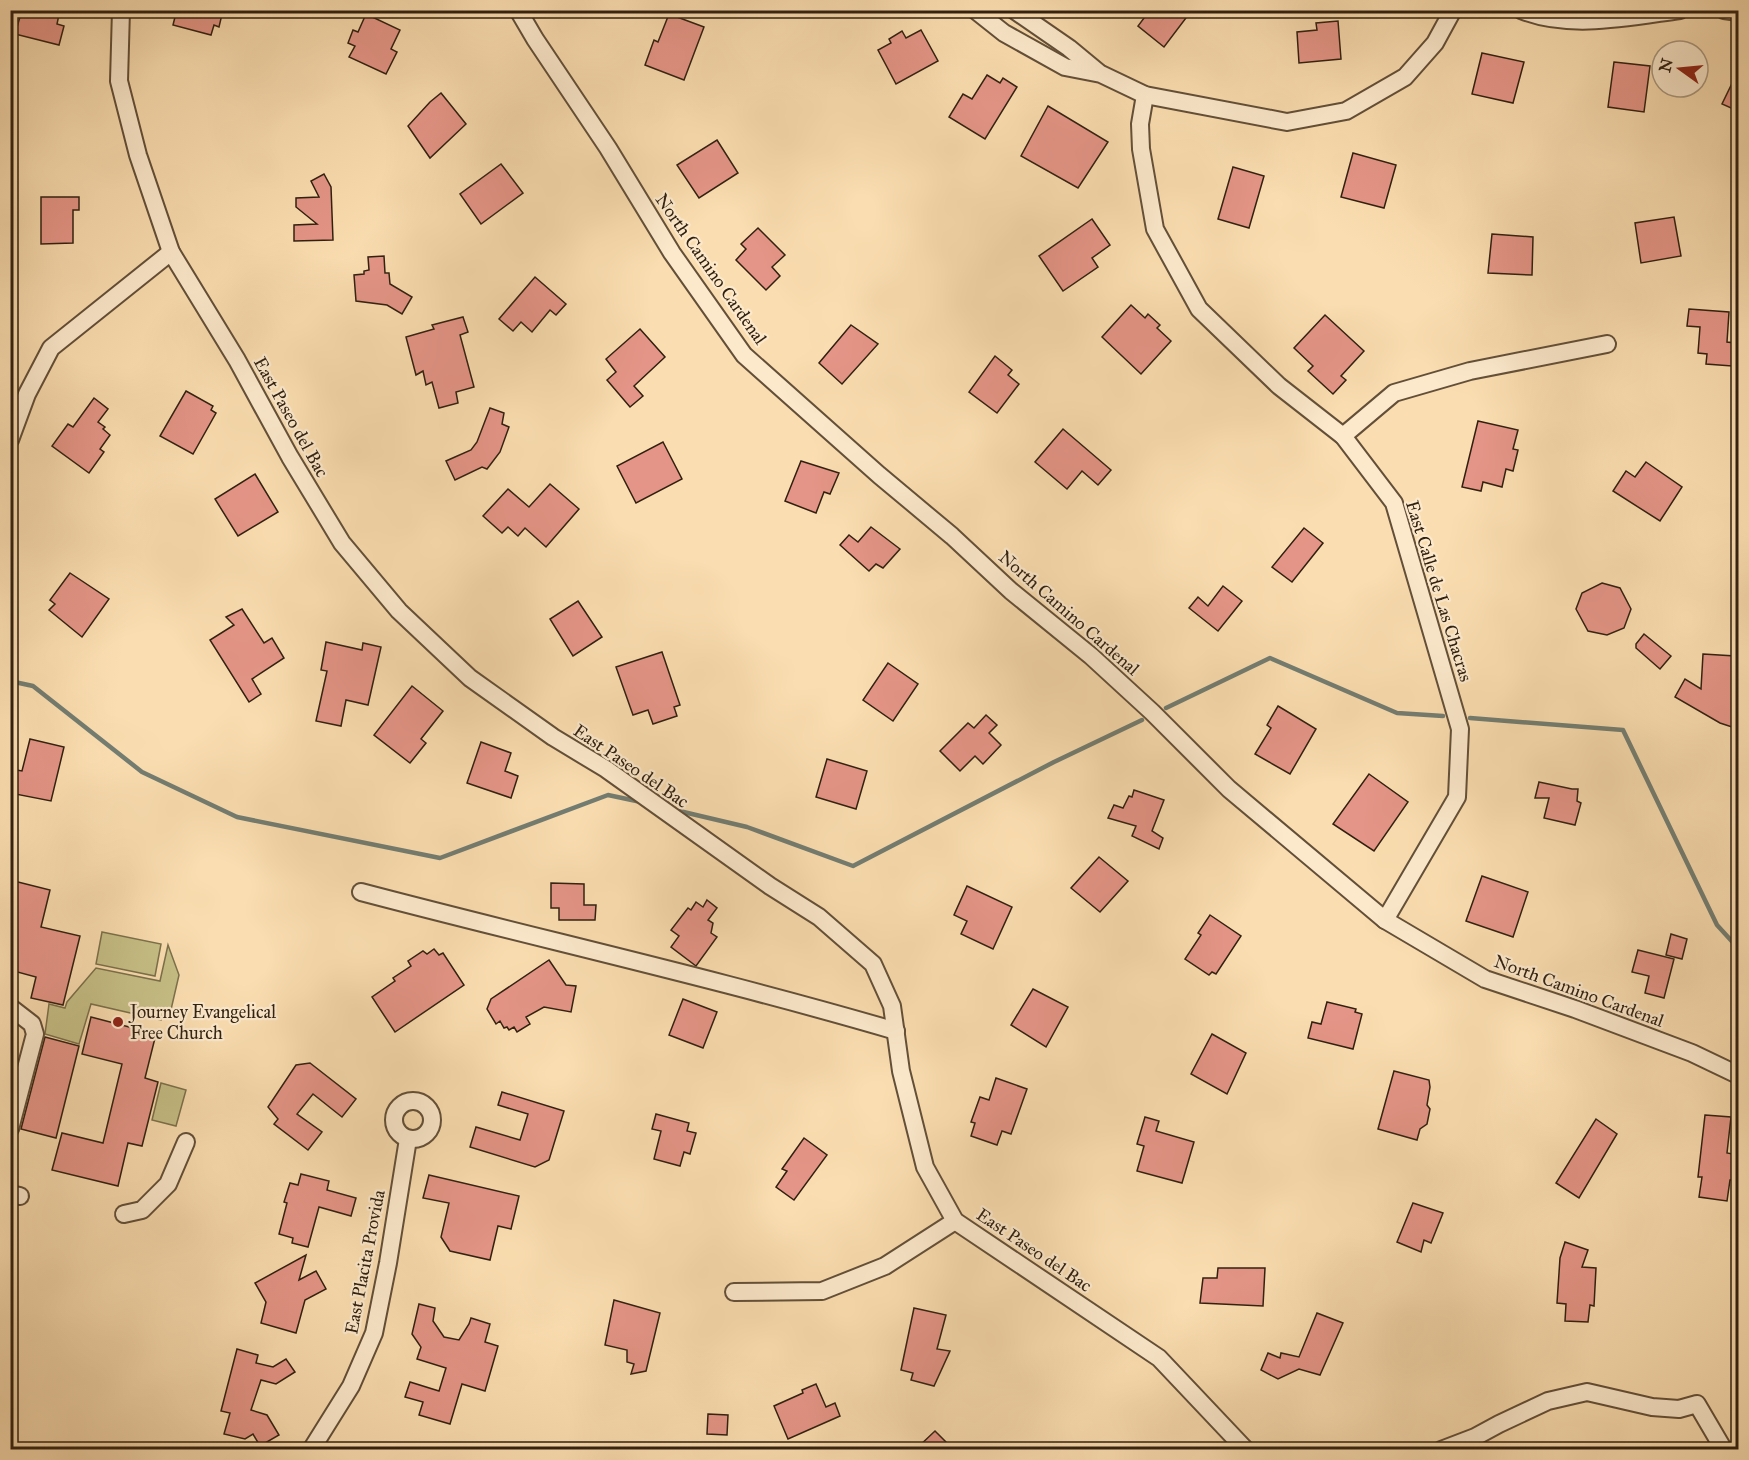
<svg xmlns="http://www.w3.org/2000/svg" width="1749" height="1460" font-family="'IM FELL Great Primer',serif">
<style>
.green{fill:#c6bf86;stroke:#7c704b;stroke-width:1.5}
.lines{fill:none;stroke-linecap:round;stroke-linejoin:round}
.stream{stroke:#737d71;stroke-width:4.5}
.building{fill:#e59587;stroke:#312010;stroke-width:1.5}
.minor-casing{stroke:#634f38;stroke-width:20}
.minor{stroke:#fce9cc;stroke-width:16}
.poi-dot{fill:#8f2418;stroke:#fce9cc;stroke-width:2}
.labels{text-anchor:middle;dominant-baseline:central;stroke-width:4.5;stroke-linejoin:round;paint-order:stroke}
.street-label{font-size:18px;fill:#312010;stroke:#fce9cc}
.poi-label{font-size:18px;fill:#312010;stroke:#fce9cc;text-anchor:start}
</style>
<rect width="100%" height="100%" fill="#faddb0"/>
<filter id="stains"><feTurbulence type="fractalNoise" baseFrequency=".00333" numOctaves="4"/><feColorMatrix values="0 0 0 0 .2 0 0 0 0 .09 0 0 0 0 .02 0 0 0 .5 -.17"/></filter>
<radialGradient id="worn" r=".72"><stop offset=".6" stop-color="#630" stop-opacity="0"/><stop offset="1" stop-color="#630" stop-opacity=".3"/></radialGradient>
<g class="green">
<path d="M102,932L161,944L155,976L96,964Z"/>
<path d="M168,945L179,975L170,1014L161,1020L91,1004L79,1044L45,1034L49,1004L65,1008L67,1002L96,968L160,981Z"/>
<path d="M161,1083L186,1090L176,1126L152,1120Z"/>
</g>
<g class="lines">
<g class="stream">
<path d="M10,681L33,686L142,772L237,817L440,858L608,795L641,802"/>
<path d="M1166,708L1270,658L1397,713L1443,716"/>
<path d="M1470,718L1623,730L1717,925L1738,948"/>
<path d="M675,810L747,827L853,866L1054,762L1142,720"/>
</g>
</g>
<g class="building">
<path d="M22,10H60L57,24L64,26L59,45L15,34Z"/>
<path d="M189,10H223L219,27L214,25L211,35L173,25L176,13L188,16Z"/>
<path d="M1150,10H1192L1164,47L1138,26Z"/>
<path d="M366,14L400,30L391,49L397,52L386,74L349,57L355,46L348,43L353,30L358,32Z"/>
<path d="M669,14L704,27L684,80L645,65L654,40L658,42Z"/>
<path d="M1338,21L1341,59L1299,63L1297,32L1317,30L1316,23Z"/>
<path d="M921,30L938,61L896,84L878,50L891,43L889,39L902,31L906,38Z"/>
<path d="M1482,53L1524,62L1513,103L1472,94Z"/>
<path d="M1614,62L1650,66L1644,112L1608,107Z"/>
<path d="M1738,71V111L1722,104Z"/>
<path d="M987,75L1000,83L1003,78L1017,87L985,139L949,117L963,94L972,99Z"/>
<path d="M441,93L466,124L430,158L408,126L430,102Z"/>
<path d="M1048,106L1108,142L1078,188L1021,156Z"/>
<path d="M717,140L738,173L699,198L677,165Z"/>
<path d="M1353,153L1396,165L1384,208L1341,197Z"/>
<path d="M501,164L523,193L481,224L460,194Z"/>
<path d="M1233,167L1264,176L1249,228L1218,219Z"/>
<path d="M324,174L331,187L333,240L294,241V225L317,224L296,207V198L319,197L311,181Z"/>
<path d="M41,197H79V210H73V243L41,244Z"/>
<path d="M1674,217L1681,256L1641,263L1635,223Z"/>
<path d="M1092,219L1110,245L1092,258L1098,267L1063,291L1039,256Z"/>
<path d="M758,228L785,255L772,267L780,276L766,290L736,260L746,249L741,244Z"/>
<path d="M1492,234L1533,237L1532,275L1488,273Z"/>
<path d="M384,256L385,273H389L390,284L412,297L402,314L387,305L356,301L354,275L364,274V271L369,270L368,257Z"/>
<path d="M535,277L566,304L556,315L550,310L532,332L521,322L513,331L499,319Z"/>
<path d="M1131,305L1145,318L1148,314L1160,325L1157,328L1171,341L1141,374L1102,337Z"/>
<path d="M1689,309L1729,312L1727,342L1735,343L1732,366L1706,364L1707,354L1698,353L1700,327L1687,326Z"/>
<path d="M1325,315L1364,351L1341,376L1346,380L1333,394L1308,371L1313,366L1294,348Z"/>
<path d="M463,317L468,332L460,335L474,387L456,392L458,403L439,408L432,382L426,385L423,371L416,375L406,337L434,329L432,325Z"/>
<path d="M851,325L878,344L842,384L819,363Z"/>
<path d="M640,329L665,357L634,386L643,396L630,407L607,380L616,372L606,359Z"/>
<path d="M995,356L1012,370L1008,375L1019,384L997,413L969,392Z"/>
<path d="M186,391L213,406L211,410L216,413L193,454L160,436Z"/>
<path d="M94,398L108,409L98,422L105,427L103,429L110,435L100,449L104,452L89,473L52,446L68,424L73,427Z"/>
<path d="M490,408L504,413L502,424L509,427L500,452L487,469L482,467L455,480L446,461L471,450L477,442Z"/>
<path d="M1478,421L1518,430L1513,449L1518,450L1513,471L1506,469L1502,487L1483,482L1481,491L1462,487Z"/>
<path d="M1063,429L1111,470L1098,485L1082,471L1067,489L1035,462Z"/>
<path d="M663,442L682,479L636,503L617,466Z"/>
<path d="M801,461L839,473L830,494L824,492L816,513L785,501Z"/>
<path d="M1646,462L1682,487L1660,521L1613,491L1626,471L1635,477Z"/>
<path d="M255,474L278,512L238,536L215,499Z"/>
<path d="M550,484L579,509L546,547L525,528L518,536L508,527L502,533L483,516L508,489L529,507Z"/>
<path d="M871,527L900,549L883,568L876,564L869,571L840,545L849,535L858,542Z"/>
<path d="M1304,528L1323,543L1292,582L1272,567Z"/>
<path d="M70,573L109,599L82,637L49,610L55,604L50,600Z"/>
<path d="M1602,583L1620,588L1631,609L1624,628L1607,635L1588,631L1576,609L1582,593Z"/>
<path d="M1223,586L1242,601L1218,631L1189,608L1198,597L1208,606Z"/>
<path d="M578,601L602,637L573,656L550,619Z"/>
<path d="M242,609L264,643L272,638L284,658L252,679L261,694L249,702L210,640L234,625L226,617Z"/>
<path d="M1644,634L1671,656L1660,669L1636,648V644Z"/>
<path d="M326,642L362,650L363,643L381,647L368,705L346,700L341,726L316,721L327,671L321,670Z"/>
<path d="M662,652L680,705L674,707L677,716L653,724L648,710L633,715L616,667Z"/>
<path d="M1703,654L1735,656L1733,688L1738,690V729L1720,723L1675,697L1685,679L1701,689Z"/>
<path d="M888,663L918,684L893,721L863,700Z"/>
<path d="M412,686L443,711L421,739L426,743L410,763L374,735Z"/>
<path d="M1278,706L1316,729L1290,774L1255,754L1271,728L1267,725Z"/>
<path d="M986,715L997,725L989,733L1001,745L983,764L975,756L960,771L940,751L968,723L974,728Z"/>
<path d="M30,739L64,747L51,801L10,793V769L22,771Z"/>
<path d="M481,742L511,753L505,771L518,776L511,798L467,783Z"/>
<path d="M827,759L867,771L856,809L816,797Z"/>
<path d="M1369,774L1408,802L1374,851L1333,824Z"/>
<path d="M1539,782L1572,789H1578L1577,801L1581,803L1575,825L1544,818L1549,798H1535Z"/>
<path d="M1134,790L1164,800L1152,831L1163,838L1159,849L1132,836L1136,826L1108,818L1114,805L1123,808L1129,796L1132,797Z"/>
<path d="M1099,857L1128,881L1100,912L1071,888Z"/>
<path d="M1482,876L1528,892L1513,937L1466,921Z"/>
<path d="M10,880L50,890L41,927L80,936L63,1005L31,998L36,977L10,970Z"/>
<path d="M551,883L584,884V905H596L595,920H559V908H551Z"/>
<path d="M967,886L1012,907L993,949L961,934L967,921L954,915Z"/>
<path d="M707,900L717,908L708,920L713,923L711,933L717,937L696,966L671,947L679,936L671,930L688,908L691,910L696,902L703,907Z"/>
<path d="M1210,915L1241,936L1216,974L1212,972L1209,975L1185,959L1201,935L1198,933Z"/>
<path d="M1671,934L1687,939L1682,959L1666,955Z"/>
<path d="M434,949L439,955L443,953L464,985L395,1032L372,997L395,981L393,978L411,966L408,961L423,951L427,954Z"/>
<path d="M1638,950L1674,959L1664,998L1645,993L1649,976L1632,972Z"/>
<path d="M549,960L566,985L576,986L571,1012L544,1007L526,1017L530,1024L517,1032L514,1027L509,1030L507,1027L504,1028L500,1021L496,1024L487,1009L491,999Z"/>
<path d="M1033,989L1068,1007L1046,1047L1011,1025Z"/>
<path d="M683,999L717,1012L703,1048L669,1035Z"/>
<path d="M1327,1002L1356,1009L1355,1012L1362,1014L1353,1049L1308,1038L1312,1022L1321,1024Z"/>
<path d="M91,1017L156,1034L145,1078L158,1082L142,1146L128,1143L118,1186L52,1170L62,1133L103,1143L122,1064L82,1054Z"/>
<path d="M1212,1034L1246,1053L1227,1094L1191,1074Z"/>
<path d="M45,1037L79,1046L56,1138L21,1129Z"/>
<path d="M310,1063L356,1099L342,1117L313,1094L297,1114L322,1132L308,1150L274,1124L278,1119L268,1107L296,1065Z"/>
<path d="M1394,1071L1429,1080L1430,1087L1427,1105L1430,1109L1427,1124L1420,1129L1417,1140L1378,1129Z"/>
<path d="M996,1078L1027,1089L1011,1134L1002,1131L997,1145L971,1136L975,1123L971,1122L980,1097L989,1100Z"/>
<path d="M502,1092L564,1111L549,1160L535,1167L470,1147L476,1127L520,1140L528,1114L498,1105Z"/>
<path d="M656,1114L689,1123L687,1131L696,1133L690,1154L684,1152L680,1166L654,1159L661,1131L652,1129Z"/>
<path d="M1705,1115L1731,1117L1727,1153L1738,1155L1735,1180H1730L1727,1201L1699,1197L1702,1177H1698Z"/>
<path d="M1145,1117L1159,1121L1156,1131L1194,1142L1182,1183L1137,1171L1144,1146L1137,1144Z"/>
<path d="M1596,1119L1617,1134L1579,1198L1556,1183Z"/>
<path d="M804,1138L827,1155L794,1200L776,1187L787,1171L782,1169Z"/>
<path d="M301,1174L329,1181L327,1190L356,1198L351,1216L319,1207L308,1247L292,1243L293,1238L279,1234L287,1203L284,1202L290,1183L298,1185Z"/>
<path d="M429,1175L519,1196L511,1229L498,1226L490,1260L450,1251L441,1237L449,1203L423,1198Z"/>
<path d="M1413,1203L1443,1213L1431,1243L1424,1240L1421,1252L1397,1242Z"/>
<path d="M1565,1242L1588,1250L1582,1267L1596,1268L1594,1306L1590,1305L1588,1322L1565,1321L1566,1304L1557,1303L1560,1258Z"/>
<path d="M306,1255L299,1280L316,1271L326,1289L305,1300L296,1333L261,1323L266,1302L255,1283Z"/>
<path d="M1218,1268H1265L1263,1306L1200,1303L1203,1278H1217Z"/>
<path d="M614,1300L660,1313L646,1371L631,1374L634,1364L627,1362V1350L605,1345Z"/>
<path d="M419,1304L435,1308L433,1321L444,1337L459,1340L469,1324L471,1318L490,1324L485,1342L498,1346L485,1391L462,1384L450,1424L419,1415L423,1402L405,1397L410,1382L439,1391L446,1368L417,1359L421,1347L412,1334Z"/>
<path d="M914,1308L946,1315L937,1349L950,1351L934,1386L911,1380L913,1373L901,1370Z"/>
<path d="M1317,1313L1343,1323L1320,1375L1299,1369L1278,1379L1261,1370L1268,1353L1280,1358L1281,1353L1299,1357Z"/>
<path d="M237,1349L258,1355L256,1363L273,1367L286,1359L295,1372L276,1384L261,1380L251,1410L267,1415L279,1435L260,1446L253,1434L245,1439L224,1434L230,1413L221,1411Z"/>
<path d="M816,1384L826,1407L835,1403L840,1416L788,1439L774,1406L803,1393L802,1390Z"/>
<path d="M708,1414L728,1415L727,1435L707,1434Z"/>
<path d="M935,1431L953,1449H916Z"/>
</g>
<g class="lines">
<defs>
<g id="minor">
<path d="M121,10L119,81L138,155L171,252L237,360L290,457L342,543L399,611L470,678L553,737L606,769L770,886L819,917L873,964L892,1006L901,1071L925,1167L955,1221L1159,1358L1246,1450"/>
<path d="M518,10L535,39L608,148L672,253L744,355L879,475L952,536L1011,591L1091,656L1152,712L1229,789L1385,920L1485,979L1575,1009L1692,1053L1738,1075"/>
<path d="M975,10L1004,33L1065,67L1101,74L1145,95L1287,122L1346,111L1405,77L1435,43L1453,10"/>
<path d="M1014,10L1069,48L1098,72"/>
<path d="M1521,10C1569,30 1629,17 1680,10"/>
<path d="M1724,10L1738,12"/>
<path d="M1145,95L1140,124L1141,149L1155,229L1199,309L1279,386L1343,436L1394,503L1460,729L1457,797L1385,920"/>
<path d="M1343,436L1394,393L1470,371L1607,344"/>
<path d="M10,440L27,394L51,348L171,252"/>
<path d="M361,892C539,939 719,979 896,1031"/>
<path d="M10,1007L32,1024L35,1034L10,1129"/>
<circle cx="413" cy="1120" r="19"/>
<path d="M10,1194L20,1196"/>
<path d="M124,1214L142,1210L168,1184L186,1142"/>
<path d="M734,1292L822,1291L885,1266L955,1221"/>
<path d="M311,1450L351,1386L374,1333L388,1263L408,1139"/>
<path d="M1441,1450L1475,1437L1499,1424L1548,1401L1587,1392L1652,1407L1679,1409L1697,1404L1724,1450"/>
</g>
</defs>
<use href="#minor" class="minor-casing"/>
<use href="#minor" class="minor"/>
</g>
<circle class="poi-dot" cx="118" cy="1022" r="6"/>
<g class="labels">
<g class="street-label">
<text transform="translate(711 269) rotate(55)">North Camino Cardenal</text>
<text transform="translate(291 417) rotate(61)">East Paseo del Bac</text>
<text transform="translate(1439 591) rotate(73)">East Calle de Las Chacras</text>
<text transform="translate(1069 613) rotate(41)">North Camino Cardenal</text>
<text transform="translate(631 766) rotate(34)">East Paseo del Bac</text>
<text transform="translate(1579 991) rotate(20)">North Camino Cardenal</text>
<text transform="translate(1034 1250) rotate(34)">East Paseo del Bac</text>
<text transform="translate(365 1262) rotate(-79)">East Placita Provida</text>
</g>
<g class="poi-label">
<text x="130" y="1012">Journey Evangelical<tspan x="130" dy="21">Free Church</tspan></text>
</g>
</g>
<rect width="1749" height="1460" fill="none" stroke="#faddb0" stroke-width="36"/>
<rect x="12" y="12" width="1725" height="1436" fill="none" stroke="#312010" stroke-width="3"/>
<rect x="18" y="18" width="1713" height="1424" fill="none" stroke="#312010" stroke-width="1.5"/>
<g transform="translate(1680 69) rotate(285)"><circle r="28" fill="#fce9cc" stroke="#ab9981" stroke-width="1.5"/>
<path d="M0-4.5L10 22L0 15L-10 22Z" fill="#8f2418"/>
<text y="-9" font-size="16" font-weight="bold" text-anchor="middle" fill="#312010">N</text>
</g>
<rect width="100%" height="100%" filter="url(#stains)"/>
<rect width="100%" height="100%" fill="url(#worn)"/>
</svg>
